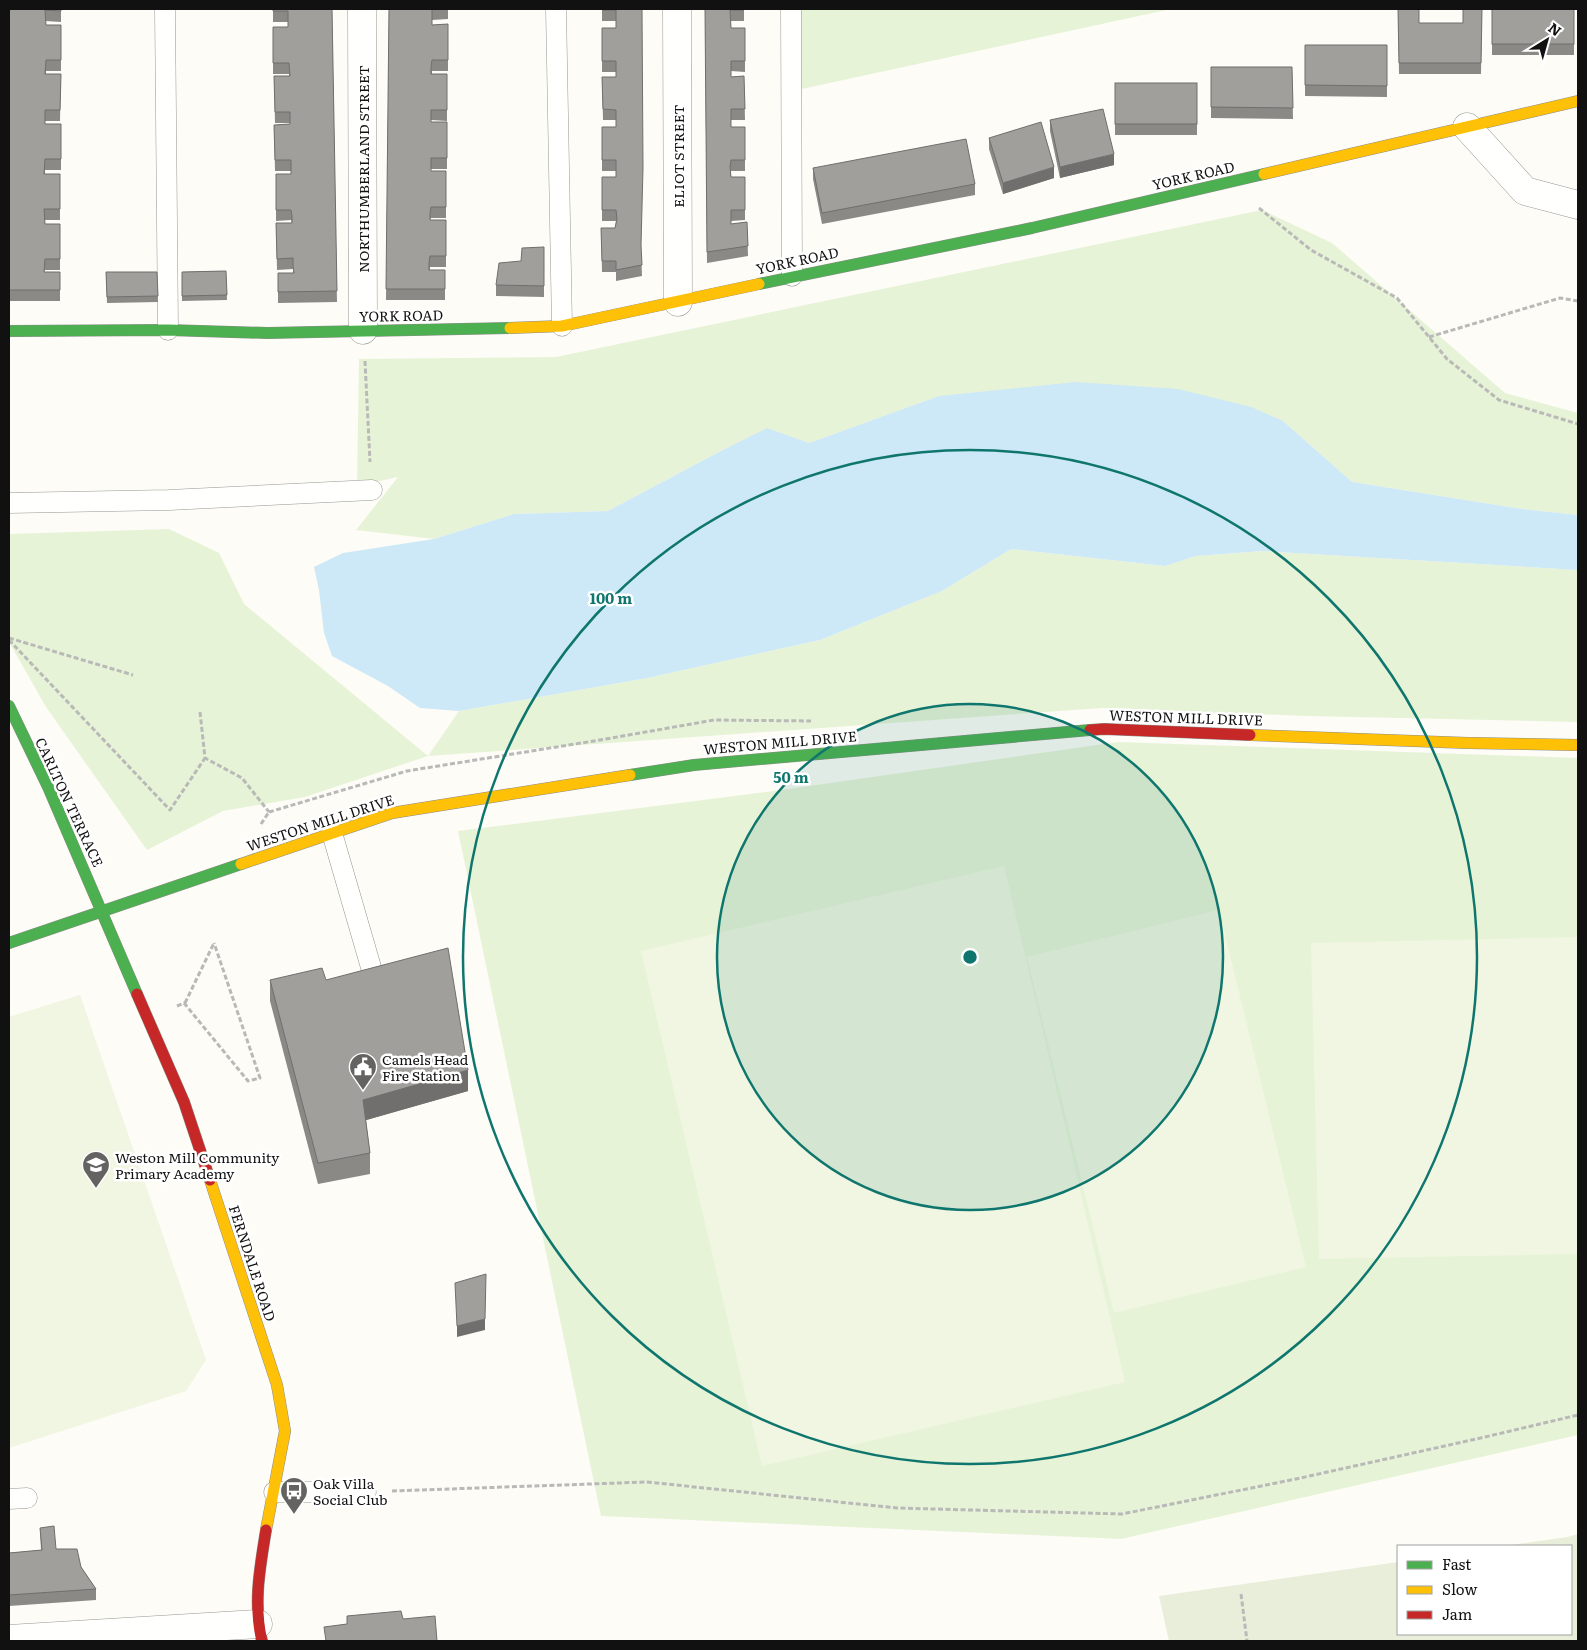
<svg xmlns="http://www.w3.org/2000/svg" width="1587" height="1650" font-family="Literata,serif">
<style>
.green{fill:#e7f3d7}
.cemetery{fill:#e9eedb}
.pitch{fill:#f0f6e1}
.water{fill:#cde8f7}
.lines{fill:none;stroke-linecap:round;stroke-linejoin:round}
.lane-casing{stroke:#979795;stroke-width:21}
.street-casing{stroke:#979795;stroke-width:29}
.fast-casing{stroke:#8e8d8b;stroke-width:12}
.slow-casing{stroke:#8e8d8b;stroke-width:12}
.jam-casing{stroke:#8e8d8b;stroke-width:12}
.path{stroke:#b9b9b8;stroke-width:3;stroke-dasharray:5 2.5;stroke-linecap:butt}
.lane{stroke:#fffffe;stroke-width:20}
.street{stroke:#fffffe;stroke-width:28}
.fast{stroke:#4caf50;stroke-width:11}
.slow{stroke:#ffc107;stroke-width:11}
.jam{stroke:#c62828;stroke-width:11}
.wall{fill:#8a8986}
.shaded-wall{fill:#716f6d}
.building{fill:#a19f9c;stroke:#716f6d}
.ring{fill:none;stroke:#0f766e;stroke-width:2.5}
.labels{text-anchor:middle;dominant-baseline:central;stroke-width:5;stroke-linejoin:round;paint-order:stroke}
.street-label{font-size:14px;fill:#111;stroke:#fff}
.poi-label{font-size:14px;fill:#111;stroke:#fff;text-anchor:start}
.centre{fill:#0f766e;stroke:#fff;stroke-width:2.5}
.ring-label{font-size:15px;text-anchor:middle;font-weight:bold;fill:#0f766e;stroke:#fff;stroke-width:5;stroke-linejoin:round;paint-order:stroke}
</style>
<rect width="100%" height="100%" fill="#fdfcf7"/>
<g class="green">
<path d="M798,9H1171L797,90Z"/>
<path d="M1262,210L1332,243L1505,393L1578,413V515L1522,509L1352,482L1283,421L939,396L809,443L767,429L717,453L608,511L514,514L434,539L356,530L398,477L357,486L359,359L556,357Z"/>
<path d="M169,529L219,553L244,604L428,756L459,711L647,678L820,640L942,591L1011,549L1165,566L1196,556L1263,551L1578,570V722L1307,716L1102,708L428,756L305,797L223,811L147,850L46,707L9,642V534Z"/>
<path d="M1118,742L1578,758V1435L1121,1539L601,1516L458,831L781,790Z"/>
</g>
<path class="cemetery" d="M1578,1534V1641H1169L1159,1596L1398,1562V1634H1571V1546H1504L1567,1537Z"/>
<g class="pitch">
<path d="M1004,866L1125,1382L762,1466L641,951Z"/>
<path d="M1219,910L1306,1267L1114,1313L1027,957Z"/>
<path d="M1578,937V1254L1319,1259L1311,943Z"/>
<path d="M80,995L206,1360L186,1391L9,1448V1017Z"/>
</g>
<path class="water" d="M1076,382L1178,389L1251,407L1283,421L1352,482L1522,509L1578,515V570L1263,551L1196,556L1165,566L1011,549L942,591L820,640L647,678L459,711L420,708L388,686L332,656L324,633L319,590L314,567L343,553L434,539L514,514L608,511L717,453L767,428L809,443L939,396Z"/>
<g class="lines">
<defs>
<g id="lane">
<path d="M165,9L168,330"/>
<path d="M556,9L562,326"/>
<path d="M791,9L792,276"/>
<path d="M9,503L169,500L372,490"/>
<path d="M332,833L377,988"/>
<path d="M274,1492H366"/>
<path d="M9,1499L27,1498"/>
</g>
<g id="street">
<path d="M362,9L363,330"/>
<path d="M677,9L678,302"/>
<path d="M1467,127L1525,191L1578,205"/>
<path d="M9,1639L258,1624"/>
</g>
<g id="fast">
<path d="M759,284L1032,228L1264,174"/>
<path d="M9,331L168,330L267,333L510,328"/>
<path d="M9,706L48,787L137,994"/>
<path d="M630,775L694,765L1090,730"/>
<path d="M9,943L241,864"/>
</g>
<g id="slow">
<path d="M1264,174L1578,101"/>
<path d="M510,328L562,326L759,284"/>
<path d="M1250,735L1468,743L1578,745"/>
<path d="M241,864L392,813L630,775"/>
<path d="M210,1180L277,1385L285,1431L266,1530"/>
</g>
<g id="jam">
<path d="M1090,730L1104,729L1250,735"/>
<path d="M137,994L184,1102L210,1180"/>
<path d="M262,1641C253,1604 260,1567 266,1530"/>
</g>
</defs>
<use href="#lane" class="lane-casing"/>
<use href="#street" class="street-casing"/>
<use href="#fast" class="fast-casing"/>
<use href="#slow" class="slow-casing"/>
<use href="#jam" class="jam-casing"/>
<g class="path">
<path d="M1259,208L1311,250L1397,298L1447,359L1499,400L1578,424"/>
<path d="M1429,337L1560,298L1578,301"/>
<path d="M365,361L370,462"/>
<path d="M9,638L133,675"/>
<path d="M9,640L170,810L205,758"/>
<path d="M200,712L205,758L242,778L269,812"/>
<path d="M269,812L407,771L600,740L714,720L811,721"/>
<path d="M261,824L269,812"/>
<path d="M185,1003L214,943"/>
<path d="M177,1006L184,1003L248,1081L260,1078L214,943"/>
<path d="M392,1491L647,1482L897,1508L1122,1514L1296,1479L1485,1437L1578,1415"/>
<path d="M1241,1594L1247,1641"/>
</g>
<use href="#lane" class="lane"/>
<use href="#street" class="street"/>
<use href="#fast" class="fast"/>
<use href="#slow" class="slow"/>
<use href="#jam" class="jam"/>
</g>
<g class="wall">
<path d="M9,9H61V22L45,21L46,25H61V71H46V74H61L60,121H45V124H61V170H45V174H60V220H45V224H60V270H45L44,272H60V301H9Z"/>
<path d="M273,9H332L337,302L278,303V273H293V269L277,270L276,223H292L291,220L276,221V174H291V171H275L274,125L290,124V123H275L274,76H289V74H273V27H288V22H273Z"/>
<path d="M389,9H448V19L432,20V25L448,24V71H432V74H447V121L431,120V122H447V169H431V171H446V218H431L430,220H446V267H430V270H445V300H386Z"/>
<path d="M602,9H642L641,248L642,276L616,281V272H602L601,228H615L616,221H602V177H616V171H602V127H616V120H603L602,77H616V72H602V28H616V21H602Z"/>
<path d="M705,9H744V21H731V28H745V72L731,71V77L744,76L745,120H731V127H745V171H731V177H745V220L731,221V224L747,222L748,256L707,263Z"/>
<path d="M1398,9L1419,23H1463L1482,9L1481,74H1399Z"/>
<rect x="1492" y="9" width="82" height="46"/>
<path d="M1305,45H1387V97L1305,96Z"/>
<path d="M1211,67H1292L1293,119L1211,118Z"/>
<rect x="1115" y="83" width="82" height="52"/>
<path d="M1050,120L1114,165L1060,178L1050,131Z"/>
<path d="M989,138L1054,178L1003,194L989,149Z"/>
<path d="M813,168L975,184V195L822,224L813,179Z"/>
<path d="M544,247V297L496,296V285L521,261Z"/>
<path d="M226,271L227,300L182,301V272Z"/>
<path d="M106,272H157L158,302L107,303Z"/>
<path d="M270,980H326L468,1091L366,1120L370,1153V1174L318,1184L270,1001Z"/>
<path d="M40,1528L56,1549L81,1567L96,1589V1600L9,1606V1553L41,1550Z"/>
</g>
<g class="shaded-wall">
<path d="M1114,154V165L1060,178V167Z"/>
<path d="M1054,167V178L1003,194V183Z"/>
<path d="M468,1070V1091L363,1121V1100Z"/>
<path d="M485,1319V1330L457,1337V1326Z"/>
</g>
<g class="building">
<path d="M9,9H61V11L45,10L46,25H61V60H46L45,74H61L60,110H45V124H61V159H45L44,174H60V209H44L45,224H60V259H45L44,272H60V290H9Z"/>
<path d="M273,9H332L337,291L278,292V273H294L293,266V258L277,259L276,223H292V216L291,210H276V174H291V160H275L274,125L290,124V112H275L274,76H290L289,63H273V27H288V11H273Z"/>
<path d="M389,9H432V25L448,24V60H432L431,67V74H447V110H431V122H447V158H431V171H446V207H431L430,213V220H446V256H430L429,263V270H445V289H386Z"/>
<path d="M602,9H642L643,168L641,245L642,265L616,270V261H602L601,228H615L617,219L616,210H602V177H616V160H602V127H616V110L603,109L602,77H616V61H602V28H616V10H602Z"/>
<path d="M705,9H744V10H730L731,28H745V61H731V77L744,76L745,109H731V127H745V160H731L730,167L731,177H745V210H731V224L747,222L748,246L707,252Z"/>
<path d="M1398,9H1419V23H1463V9H1482L1481,63H1399Z"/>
<rect x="1492" y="9" width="82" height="35"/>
<path d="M1305,45H1387V86L1305,85Z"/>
<path d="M1211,67H1292L1293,108L1211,107Z"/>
<rect x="1115" y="83" width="82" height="41"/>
<path d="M1103,109L1114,154L1060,167L1050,120Z"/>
<path d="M1041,122L1054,167L1003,183L989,138Z"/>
<path d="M966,139L975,184L822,213L813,168Z"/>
<path d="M544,247V286L496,285L499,263L521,261L522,248Z"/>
<path d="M226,271L227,295L182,296V272Z"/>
<path d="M106,272H157L158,296L107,297Z"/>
<path d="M448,948L468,1070L363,1100L370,1153L318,1163L270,980L322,968L326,980Z"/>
<path d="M486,1274L485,1319L457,1326L455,1283Z"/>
<path d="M54,1526L56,1549H77L81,1567L96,1589L9,1595V1553L42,1550L40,1528Z"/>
<path d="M401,1611L403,1619L435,1616L437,1641H326L324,1627L347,1624V1616Z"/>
</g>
<circle cx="970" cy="957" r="253" fill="#0f766e" fill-opacity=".12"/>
<g class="ring">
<circle cx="970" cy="957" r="253"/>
<circle cx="970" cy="957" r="507"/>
</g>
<defs>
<symbol id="civic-pin" viewBox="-11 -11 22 30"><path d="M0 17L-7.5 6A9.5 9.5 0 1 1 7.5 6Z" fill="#646362" stroke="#fff"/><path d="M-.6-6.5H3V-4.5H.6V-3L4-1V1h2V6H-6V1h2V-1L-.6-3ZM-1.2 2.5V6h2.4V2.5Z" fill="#fff"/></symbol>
<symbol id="school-pin" viewBox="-11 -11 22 30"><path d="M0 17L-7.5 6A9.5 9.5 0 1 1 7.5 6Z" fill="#646362" stroke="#fff"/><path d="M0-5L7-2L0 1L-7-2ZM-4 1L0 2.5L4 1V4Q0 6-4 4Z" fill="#fff"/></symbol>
<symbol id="bus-pin" viewBox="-11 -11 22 30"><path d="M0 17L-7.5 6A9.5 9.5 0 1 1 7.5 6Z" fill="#646362" stroke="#fff"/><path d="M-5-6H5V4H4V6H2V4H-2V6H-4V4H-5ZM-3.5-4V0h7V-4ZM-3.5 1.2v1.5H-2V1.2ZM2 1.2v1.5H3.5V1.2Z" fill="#fff"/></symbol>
</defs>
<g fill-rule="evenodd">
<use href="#civic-pin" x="347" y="1051" width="32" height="43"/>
<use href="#school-pin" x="80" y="1149" width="32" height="43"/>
<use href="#bus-pin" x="278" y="1475" width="32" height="43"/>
</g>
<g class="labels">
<g class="street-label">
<text transform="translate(678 156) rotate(-90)">ELIOT STREET</text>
<text transform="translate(363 169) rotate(-90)">NORTHUMBERLAND STREET</text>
<text transform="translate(1193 175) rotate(-13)">YORK ROAD</text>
<text transform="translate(797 260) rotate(-12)">YORK ROAD</text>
<text transform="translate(401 315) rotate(-1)">YORK ROAD</text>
<text transform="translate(1186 717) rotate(2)">WESTON MILL DRIVE</text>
<text transform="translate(780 742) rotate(-5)">WESTON MILL DRIVE</text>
<text transform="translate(70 802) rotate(65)">CARLTON TERRACE</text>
<text transform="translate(320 822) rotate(-18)">WESTON MILL DRIVE</text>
<text transform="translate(253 1263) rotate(72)">FERNDALE ROAD</text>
</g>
<g class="poi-label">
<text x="382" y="1059">Camels Head<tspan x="382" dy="16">Fire Station</tspan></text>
<text x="115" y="1157">Weston Mill Community<tspan x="115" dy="16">Primary Academy</tspan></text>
<text x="313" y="1483">Oak Villa<tspan x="313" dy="16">Social Club</tspan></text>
</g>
</g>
<circle cx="970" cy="957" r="8" class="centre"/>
<g class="ring-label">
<text x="611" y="604">100 m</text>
<text x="791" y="783">50 m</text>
</g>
<rect width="1587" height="1650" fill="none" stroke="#111111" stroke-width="20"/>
<rect x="1397" y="1545" width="175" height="90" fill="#ffffff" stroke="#a0a0a0"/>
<rect x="1407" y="1561" width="25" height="8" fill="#4caf50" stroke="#a0a0a0"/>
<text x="1442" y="1570" font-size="15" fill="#111111">Fast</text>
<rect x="1407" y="1586" width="25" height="8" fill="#ffc107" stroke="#a0a0a0"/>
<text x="1442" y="1595" font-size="15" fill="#111111">Slow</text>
<rect x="1407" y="1611" width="25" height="8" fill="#c62828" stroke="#a0a0a0"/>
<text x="1442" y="1620" font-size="15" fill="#111111">Jam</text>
<g transform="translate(1547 40) rotate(37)" stroke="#ffffff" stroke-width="4" paint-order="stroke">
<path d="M0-4L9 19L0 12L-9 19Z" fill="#111111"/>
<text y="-8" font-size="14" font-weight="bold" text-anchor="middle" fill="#111111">N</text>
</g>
</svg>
